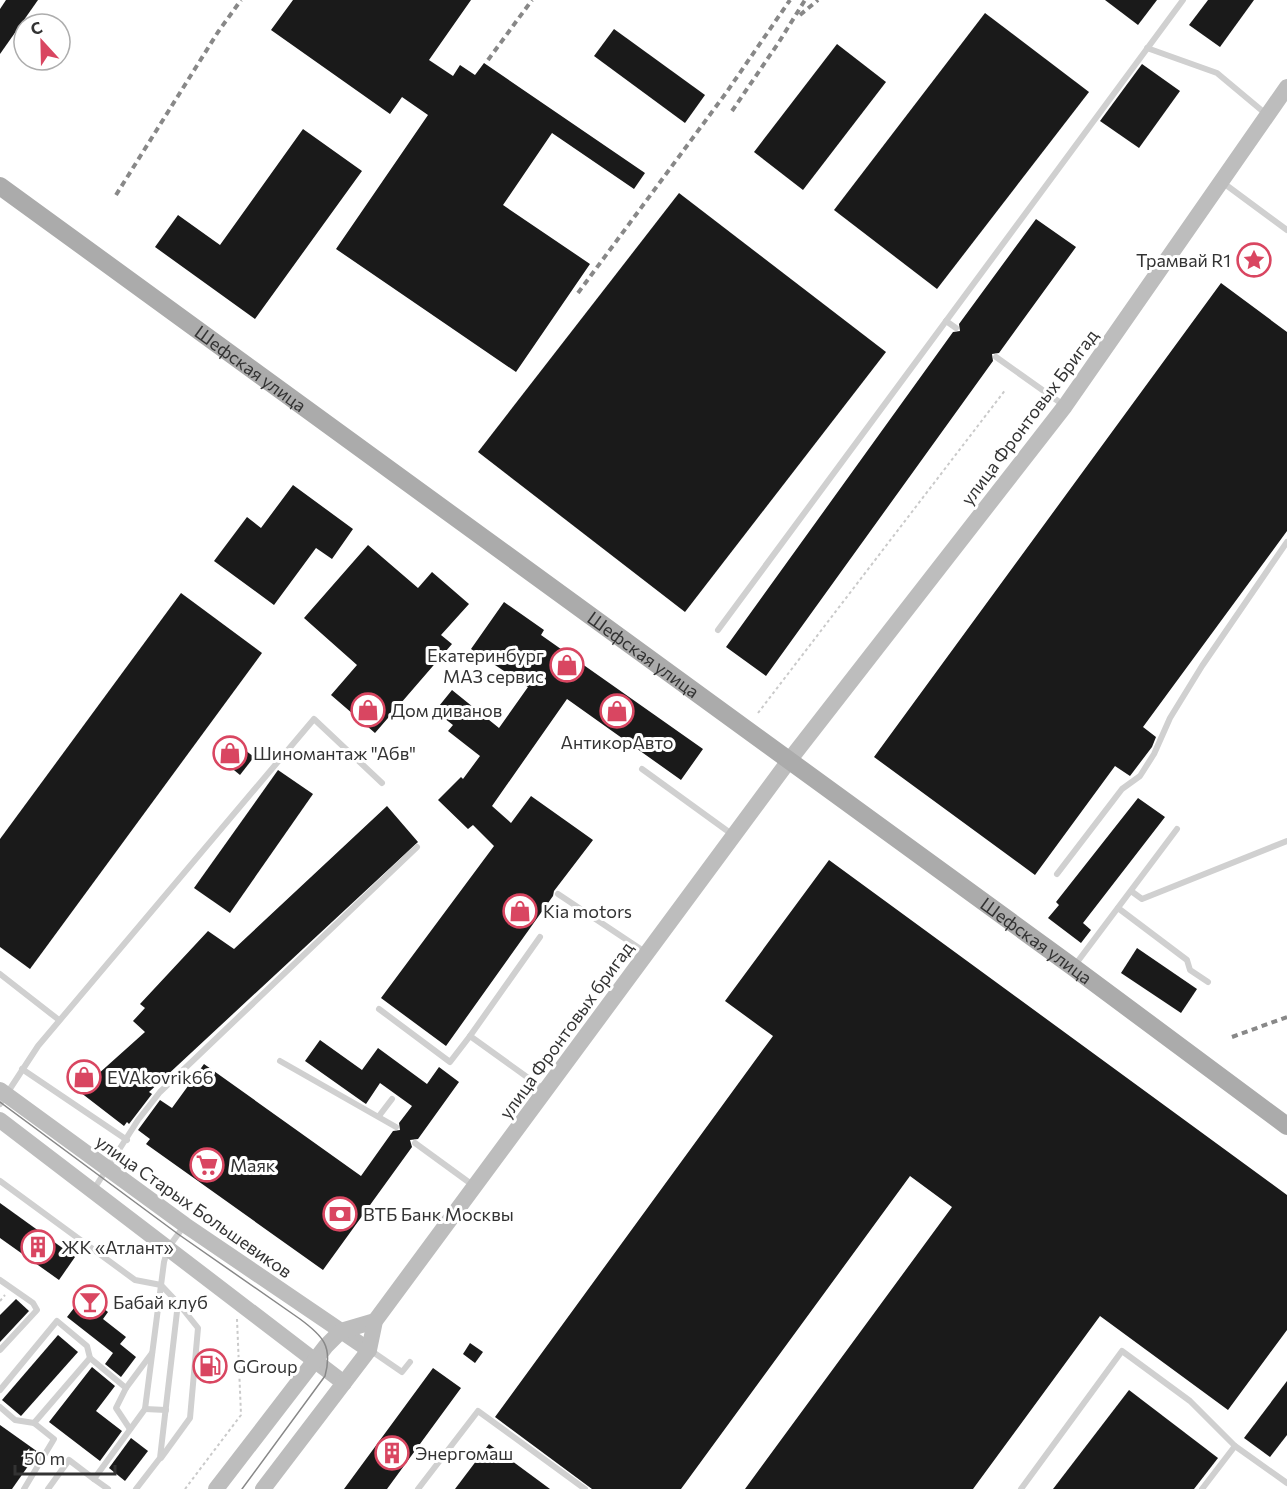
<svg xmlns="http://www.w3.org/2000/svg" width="1287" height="1489" font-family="Commissioner,sans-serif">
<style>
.building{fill:#1a1a1a}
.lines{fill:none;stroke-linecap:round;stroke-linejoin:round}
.path{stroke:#cacaca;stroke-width:2;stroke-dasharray:3 3;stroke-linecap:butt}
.lane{stroke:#d0d0d0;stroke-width:6}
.secondary{stroke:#bdbdbd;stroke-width:16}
.primary{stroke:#ababab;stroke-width:18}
.tram{stroke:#888;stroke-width:1.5}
.rail{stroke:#888;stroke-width:4;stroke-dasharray:6 4.5;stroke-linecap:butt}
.labels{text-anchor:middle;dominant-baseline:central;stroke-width:6;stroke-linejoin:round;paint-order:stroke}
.poi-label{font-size:18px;fill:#333;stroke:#fff;text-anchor:start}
.street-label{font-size:18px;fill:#333;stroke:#fff}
</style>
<rect width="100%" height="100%" fill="#fff"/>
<g class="building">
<path d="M6,0H38L0,54V9Z"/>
<path d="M293,0H471L429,60L453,76L460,65L475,75L484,63L645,173L634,189L552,133L503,205L590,264L516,372L336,249L428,115L402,97L390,114L271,30Z"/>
<path d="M1105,0H1157L1138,25Z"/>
<path d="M1208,0H1254L1220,47L1189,25Z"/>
<path d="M985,13L1089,92L937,289L834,210Z"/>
<path d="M614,29L705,95L685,123L594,56Z"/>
<path d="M837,44L886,82L803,190L754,152Z"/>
<path d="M1142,64L1180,91L1139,148L1100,121Z"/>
<path d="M303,129L362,171L255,319L155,247L178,215L220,245Z"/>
<path d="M679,193L886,352L685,612L478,452Z"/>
<path d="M1036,219L1076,247L999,353L992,354L993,361L766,676L726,647L953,332L960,331L959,324Z"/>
<path d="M1221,283L1287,332V531L1143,727L1156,737L1152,747L1130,776L1115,766L1035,875L874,757Z"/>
<path d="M293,485L353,529L332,559L316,548L274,605L214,561L247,517L261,528Z"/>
<path d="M368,545L418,588L432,572L469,604L441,635L452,644L375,733L331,695L357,665L304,618Z"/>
<path d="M181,593L262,653L30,969L0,947V839Z"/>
<path d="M504,602L544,630L541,635L703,749L681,780L567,699L492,806L511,823L531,796L593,840L554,891L553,896L446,1046L381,998L494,846L473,825L468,829L438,800L461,777L463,779L480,756L448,731L453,725L435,711L452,690L499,728L528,687L471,649Z"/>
<path d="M232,740L254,757L240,775L218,757Z"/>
<path d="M278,770L313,794L230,913L194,888Z"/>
<path d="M1138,798L1165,817L1083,923L1091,930L1081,943L1048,918L1059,905L1056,902Z"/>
<path d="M387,806L418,842L149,1092L152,1094L129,1124L127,1122L124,1126L76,1089L91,1070L97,1075L145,1032L133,1021L145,1008L140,1004L208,931L234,949Z"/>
<path d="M829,860L1287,1195V1330L1228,1410L1100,1316L973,1489H745L952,1207L910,1176L681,1489H592L495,1417L773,1036L725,1001Z"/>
<path d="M1137,948L1197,989L1181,1013L1121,973Z"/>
<path d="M320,1040L362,1070L378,1048L427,1084L439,1067L459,1082L418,1139L410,1140L412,1147L323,1270L146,1144L150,1139L138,1130L160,1100L172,1108L204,1064L361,1176L393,1131L400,1130L399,1123L412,1106L380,1083L366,1104L363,1102L305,1061Z"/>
<path d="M0,1203L75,1257L59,1280L0,1238Z"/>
<path d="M85,1294L108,1312L103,1319L126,1337L120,1344L136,1357L121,1377L105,1364L113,1353L67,1317Z"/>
<path d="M16,1299L29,1311L0,1342V1315Z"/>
<path d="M58,1335L78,1352L21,1416L2,1400Z"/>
<path d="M470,1343L483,1352L475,1363L463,1354Z"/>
<path d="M92,1367L115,1386L96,1411L122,1431L100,1461L49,1422Z"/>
<path d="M433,1368L461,1388L439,1418L387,1489H344Z"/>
<path d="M1287,1381V1435L1270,1457L1244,1438Z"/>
<path d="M1129,1390L1218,1458L1194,1489H1053Z"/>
<path d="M0,1425L38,1452L12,1489H0Z"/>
<path d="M131,1438L148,1451L125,1481L109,1468Z"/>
<path d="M489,1444L550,1489H455Z"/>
</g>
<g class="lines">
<g class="path">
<path d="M758,713L1006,389"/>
<path d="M0,1301L5,1295"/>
<path d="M185,1489L241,1415L237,1319"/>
</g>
<g class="lane">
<path d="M1147,48L1217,73L1266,114"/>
<path d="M1222,182L1287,230"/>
<path d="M946,321L956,328"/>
<path d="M996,357L1065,406"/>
<path d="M718,630L1183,0"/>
<path d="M642,769L733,835"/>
<path d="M1057,874L1122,789L1140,776L1154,754L1170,718L1202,666L1287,542"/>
<path d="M1131,891L1142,899L1287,841"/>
<path d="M558,894L645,952"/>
<path d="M1118,908L1187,960L1190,970L1208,982"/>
<path d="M1075,965L1177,829"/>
<path d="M0,974L59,1020"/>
<path d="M379,1009L450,1062L470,1036L545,1090"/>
<path d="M470,1036L540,937"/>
<path d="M280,1061L396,1127"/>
<path d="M22,1069L127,1140"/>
<path d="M0,1104L38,1046L314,719L382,783"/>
<path d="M379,1116L392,1099"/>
<path d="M415,1143L474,1186"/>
<path d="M0,1181L135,1280L161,1285L178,1303L160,1458L136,1489"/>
<path d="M94,1189L138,1120L160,1092L417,847"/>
<path d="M0,1280L33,1303L37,1310L0,1350"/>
<path d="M370,1350L402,1372L410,1362"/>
<path d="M0,1390L57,1321L87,1346L90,1358L126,1388"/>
<path d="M0,1407L15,1420L34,1423L54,1439L24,1489"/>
<path d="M145,1409L166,1410"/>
<path d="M34,1423L90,1358"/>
<path d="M130,1429L116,1408L126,1388L152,1353"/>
<path d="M1235,1446L1287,1483"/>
<path d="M161,1458L190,1418L198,1328L178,1303"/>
<path d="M48,1489L69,1460L94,1479"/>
<path d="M108,1489L94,1479L145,1409L164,1262L168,1248L184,1226"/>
<path d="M418,1489L478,1411L585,1489"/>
<path d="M1021,1489L1122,1351L1190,1401L1235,1446L1202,1489"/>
</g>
<g class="secondary">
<path d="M0,1090L185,1225L369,1350"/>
<path d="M0,1120L344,1383"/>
<path d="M216,1489L326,1346L341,1331L375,1321"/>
<path d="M263,1489L369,1350L375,1321L788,762L1065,406L1287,87"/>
</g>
<path class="primary" id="s1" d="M0,186L1073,967L1287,1126"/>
<path class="tram" d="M0,1102L178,1234L300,1319C323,1336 333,1346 325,1376L242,1489"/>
<g class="rail">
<path d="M800,15L818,0"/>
<path d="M488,60L532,0"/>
<path d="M732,111L779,42L805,0"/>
<path d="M116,195L218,32L241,0"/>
<path d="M578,293L726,93L790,0"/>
<path d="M1232,1037L1287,1017"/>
</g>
</g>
<defs>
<symbol id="sight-ring" viewBox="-11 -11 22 22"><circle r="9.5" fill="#fff" stroke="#d94661" stroke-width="1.5"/><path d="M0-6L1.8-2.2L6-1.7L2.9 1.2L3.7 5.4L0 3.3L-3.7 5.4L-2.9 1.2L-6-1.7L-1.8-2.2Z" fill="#d94661"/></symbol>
<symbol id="shop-ring" viewBox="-11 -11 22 22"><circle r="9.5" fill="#fff" stroke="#d94661" stroke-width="1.5"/><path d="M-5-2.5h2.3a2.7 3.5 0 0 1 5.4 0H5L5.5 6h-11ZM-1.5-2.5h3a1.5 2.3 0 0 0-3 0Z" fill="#d94661"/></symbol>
<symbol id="supermarket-ring" viewBox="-11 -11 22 22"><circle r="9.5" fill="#fff" stroke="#d94661" stroke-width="1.5"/><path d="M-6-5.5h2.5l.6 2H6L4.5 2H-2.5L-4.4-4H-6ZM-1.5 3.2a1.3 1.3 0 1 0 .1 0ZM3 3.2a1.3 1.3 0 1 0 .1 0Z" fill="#d94661"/></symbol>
<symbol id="bank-ring" viewBox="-11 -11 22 22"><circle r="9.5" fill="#fff" stroke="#d94661" stroke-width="1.5"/><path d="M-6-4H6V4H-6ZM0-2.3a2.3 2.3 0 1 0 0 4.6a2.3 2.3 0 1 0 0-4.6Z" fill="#d94661"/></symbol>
<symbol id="building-ring" viewBox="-11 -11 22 22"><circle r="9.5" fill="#fff" stroke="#d94661" stroke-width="1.5"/><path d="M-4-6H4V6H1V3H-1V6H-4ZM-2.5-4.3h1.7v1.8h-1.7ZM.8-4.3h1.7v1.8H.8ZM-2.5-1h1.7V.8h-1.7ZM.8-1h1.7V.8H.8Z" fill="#d94661"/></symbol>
<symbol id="bar-ring" viewBox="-11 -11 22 22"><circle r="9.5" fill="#fff" stroke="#d94661" stroke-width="1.5"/><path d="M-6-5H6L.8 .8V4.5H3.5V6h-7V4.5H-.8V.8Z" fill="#d94661"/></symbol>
<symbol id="fuel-ring" viewBox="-11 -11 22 22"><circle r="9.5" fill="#fff" stroke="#d94661" stroke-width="1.5"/><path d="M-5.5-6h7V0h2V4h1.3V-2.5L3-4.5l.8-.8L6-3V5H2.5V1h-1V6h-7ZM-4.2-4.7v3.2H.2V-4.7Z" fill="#d94661"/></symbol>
</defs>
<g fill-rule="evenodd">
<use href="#sight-ring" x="1235" y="241" width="38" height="38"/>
<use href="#shop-ring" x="548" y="646" width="38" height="38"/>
<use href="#shop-ring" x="349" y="691" width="38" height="38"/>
<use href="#shop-ring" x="598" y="692" width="38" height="38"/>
<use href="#shop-ring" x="211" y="734" width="38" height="38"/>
<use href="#shop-ring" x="501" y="892" width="38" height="38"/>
<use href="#shop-ring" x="65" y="1058" width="38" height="38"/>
<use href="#supermarket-ring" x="188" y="1146" width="38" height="38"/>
<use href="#bank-ring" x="321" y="1195" width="38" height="38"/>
<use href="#building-ring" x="19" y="1228" width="38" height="38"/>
<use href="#bar-ring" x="71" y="1283" width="38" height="38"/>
<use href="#fuel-ring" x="191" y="1347" width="38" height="38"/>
<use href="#building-ring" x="373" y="1434" width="38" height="38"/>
</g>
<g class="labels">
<g class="poi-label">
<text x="1231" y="260" text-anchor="end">Трамвай R1</text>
<text x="544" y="655" text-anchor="end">Екатеринбург<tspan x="544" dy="21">МАЗ сервис</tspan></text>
<text x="391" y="710">Дом диванов</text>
<text x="617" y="742" text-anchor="middle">АнтикорАвто</text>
<text x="253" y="753">Шиномантаж "Абв"</text>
<text x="543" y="911">Kia motors</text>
<text x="107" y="1077">EVAkovrik66</text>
<text x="230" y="1165">Маяк</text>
<text x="363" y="1214">ВТБ Банк Москвы</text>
<text x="61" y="1247">ЖК «Атлант»</text>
<text x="113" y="1302">Бабай клуб</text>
<text x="233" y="1366">GGroup</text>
<text x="415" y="1453">Энергомаш</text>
</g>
<g class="street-label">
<text stroke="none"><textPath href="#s1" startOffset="310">Шефская улица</textPath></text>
<text transform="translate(1029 417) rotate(-53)">улица Фронтовых Бригад</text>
<text stroke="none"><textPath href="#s1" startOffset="796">Шефская улица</textPath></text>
<text stroke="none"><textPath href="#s1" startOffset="1282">Шефская улица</textPath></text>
<text transform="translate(566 1030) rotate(-54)">улица Фронтовых бригад</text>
<text transform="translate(194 1206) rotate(35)">улица Старых Большевиков</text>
</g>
</g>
<g transform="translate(42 42) rotate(338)"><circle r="28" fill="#ffffff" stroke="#adadad" stroke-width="1.5"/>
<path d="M0-4.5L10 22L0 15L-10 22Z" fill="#d94661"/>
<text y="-9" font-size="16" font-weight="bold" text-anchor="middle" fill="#333333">С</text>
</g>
<path d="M15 1465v9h100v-9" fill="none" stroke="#333333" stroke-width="3"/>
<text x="24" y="1465" font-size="18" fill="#333333" stroke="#ffffff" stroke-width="4.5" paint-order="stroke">50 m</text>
</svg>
